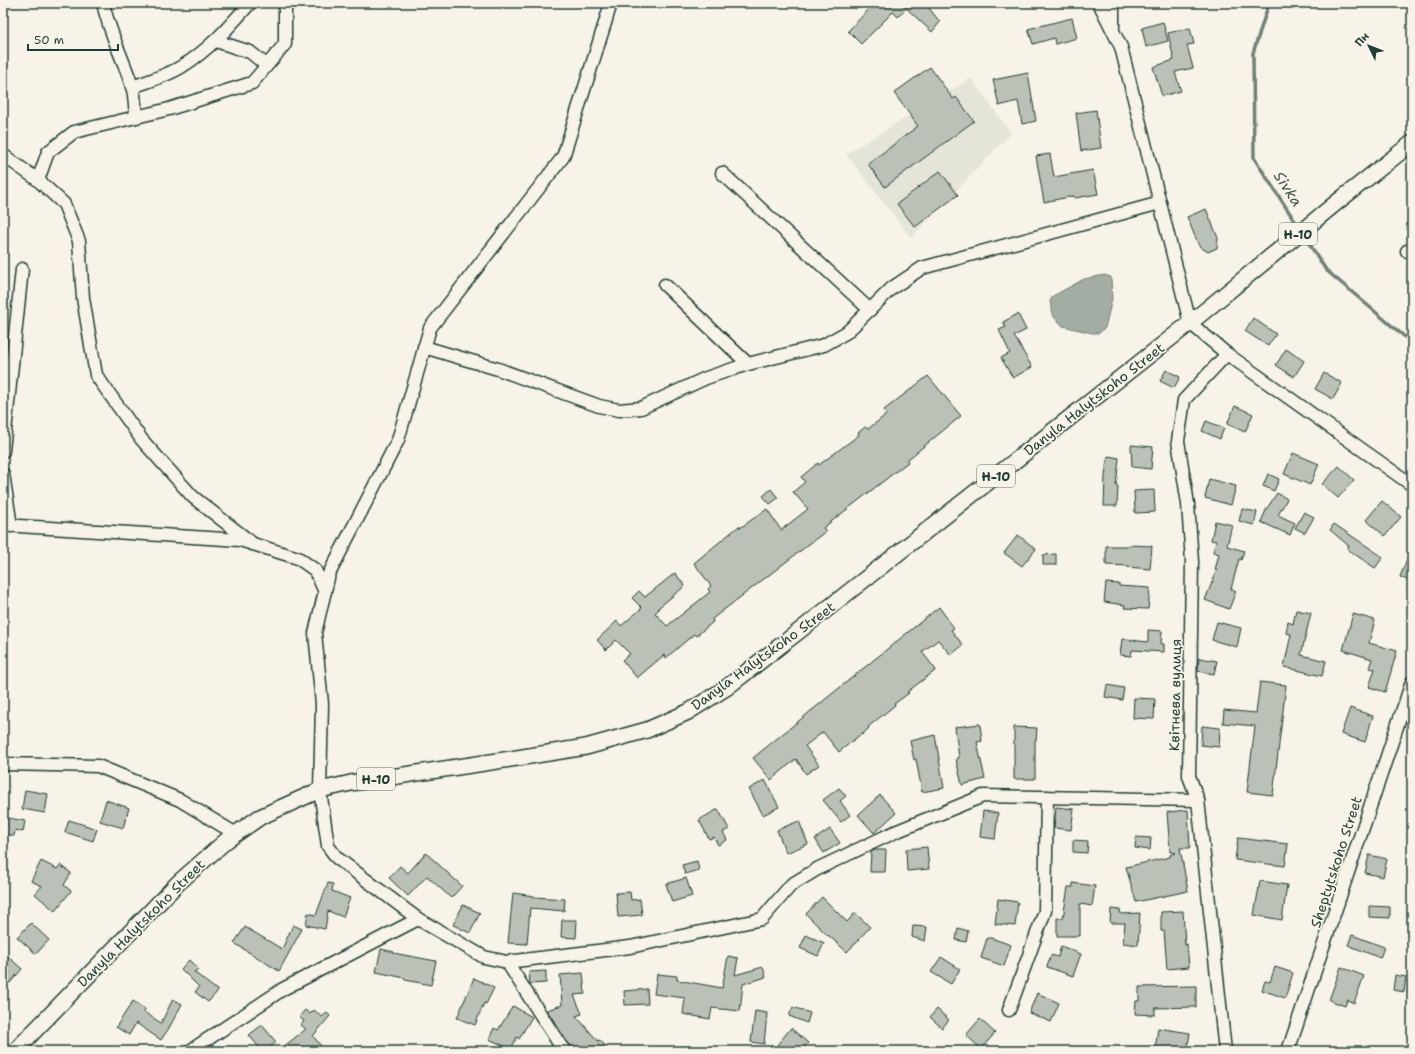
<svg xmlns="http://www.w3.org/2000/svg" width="1415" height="1054" font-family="'Shantell Sans',sans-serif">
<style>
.built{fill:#e5e4d9}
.water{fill:#a4ada3;stroke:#6f8077}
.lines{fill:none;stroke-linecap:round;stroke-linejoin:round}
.stream{stroke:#6f8077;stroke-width:3.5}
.building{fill:#bbc1b6;stroke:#1f3d34}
.minor-casing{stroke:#1f3d34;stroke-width:15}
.major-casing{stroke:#1f3d34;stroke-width:18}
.minor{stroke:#f7f3e8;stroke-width:12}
.major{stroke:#f7f3e8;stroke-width:15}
.labels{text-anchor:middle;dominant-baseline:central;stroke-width:3.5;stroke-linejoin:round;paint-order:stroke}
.shield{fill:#f7f3e8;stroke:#60746a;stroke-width:1}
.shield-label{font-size:13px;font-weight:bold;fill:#1f3d34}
.street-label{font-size:14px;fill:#1f3d34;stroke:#f7f3e8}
.water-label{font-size:15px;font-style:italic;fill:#405950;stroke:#f7f3e8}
</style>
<rect width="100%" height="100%" fill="#f7f3e8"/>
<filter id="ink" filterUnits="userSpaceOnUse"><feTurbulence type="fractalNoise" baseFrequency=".025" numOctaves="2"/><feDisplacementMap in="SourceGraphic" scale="8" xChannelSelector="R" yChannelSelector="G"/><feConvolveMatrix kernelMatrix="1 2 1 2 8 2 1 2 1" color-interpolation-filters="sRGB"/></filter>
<g filter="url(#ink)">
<path class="built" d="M971,78L1011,133L911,238L846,154Z"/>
<path class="water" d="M1104,275L1111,277L1112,299L1105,328L1099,333H1092L1063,326L1053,316L1050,301L1053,296L1084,279Z"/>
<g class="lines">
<g class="stream">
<path d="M1269,3L1253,53L1254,158L1300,229"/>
<path d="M1303,234L1326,270L1412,343"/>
</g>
</g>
<g class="building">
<path d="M875,3H925L940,22L932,32L906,8L898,17L893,12L861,44L848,31Z"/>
<path d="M1072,18L1077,38L1055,44L1054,38L1033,44L1028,29Z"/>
<path d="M1163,22L1168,41L1146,47L1142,28Z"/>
<path d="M1190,28L1194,44L1187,45L1193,68L1175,72L1181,91L1162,96L1153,67L1174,60L1168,33Z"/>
<path d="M930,67L953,99L956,97L974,121L885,187L868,164L918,126L894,93Z"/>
<path d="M1028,73L1036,121L1022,124L1018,101L999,106L993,80Z"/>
<path d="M1096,110L1101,148L1081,151L1076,113Z"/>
<path d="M1050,154L1054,177L1093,170L1098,194L1075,198L1074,196L1044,202L1036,156Z"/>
<path d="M940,171L958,195L915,227L897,204Z"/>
<path d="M1206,209L1218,238L1217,248L1208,252L1199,246L1187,217Z"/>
<path d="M1018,314L1026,330L1014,336L1032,367L1013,378L1001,358L1010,353L999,330L1006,327L1003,322Z"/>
<path d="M1253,318L1276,334L1268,346L1245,331Z"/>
<path d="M1286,349L1304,361L1294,377L1276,365Z"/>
<path d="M1166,370L1180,377L1174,388L1160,381Z"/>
<path d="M1324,373L1342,383L1333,399L1315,389Z"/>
<path d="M928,376L961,416L907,460L908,462L823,528L826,531L712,619L713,622L696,636L694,634L666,658L664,655L637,678L622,660L630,654L616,640L606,650L597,640L617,621L621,626L642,608L632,598L639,591L645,597L675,573L685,586L658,608L659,609L655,613L667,626L710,592L708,589L711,586L694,563L739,526L740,528L767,509L781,530L808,509L793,492L805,482L801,477L818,463L819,465L859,435L858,433L865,427L868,429L887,414L884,410Z"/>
<path d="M1235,406L1253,414L1245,432L1227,424Z"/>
<path d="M1206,421L1224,428L1220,439L1202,431Z"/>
<path d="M1131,445L1153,447L1151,469L1132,467Z"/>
<path d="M1293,453L1319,464L1310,485L1284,474Z"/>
<path d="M1108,456L1119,458L1116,486H1118L1117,506H1104L1105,476Z"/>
<path d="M1339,466L1354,480L1338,498L1322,484Z"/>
<path d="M1268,474L1279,479L1274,491L1263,486Z"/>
<path d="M1209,479L1236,486L1231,505L1205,498Z"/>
<path d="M771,489L778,498L770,504L763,496Z"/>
<path d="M1154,490L1155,512L1135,513L1134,491Z"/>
<path d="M1277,493L1287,499L1278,515L1295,523L1290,535L1261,522L1266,510Z"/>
<path d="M1382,501L1401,517L1385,536L1366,520Z"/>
<path d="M1242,509L1257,512L1254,525L1239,521Z"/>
<path d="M1304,512L1314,517L1305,533L1295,528Z"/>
<path d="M1215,521L1232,525L1227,546L1244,551L1241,560L1239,559L1231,589L1236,591L1229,609L1205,600L1217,570H1215L1219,554L1213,552L1216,541L1211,540Z"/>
<path d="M1334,524L1383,557L1375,568L1347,549L1349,546L1330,530Z"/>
<path d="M1018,535L1036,549L1022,566L1004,553Z"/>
<path d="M1129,545L1152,546L1150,569L1127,567L1128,566L1106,565V546H1129Z"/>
<path d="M1411,549H1412V582L1400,577Z"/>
<path d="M1056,554V565H1043V555Z"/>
<path d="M1106,583L1119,584V586L1150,588L1148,609L1124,608L1125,605L1104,602Z"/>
<path d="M939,607L954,628L951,630L963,645L951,655L938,640L922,652L936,670L907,692L909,693L894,704L895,705L868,727L869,728L862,735L861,734L839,752L823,732L805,746L819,765L806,774L796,759L771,780L753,758Z"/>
<path d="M1296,610L1311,613L1301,655L1326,661L1322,676L1284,667L1291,634L1286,633L1288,622L1293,624Z"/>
<path d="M1353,614L1375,620L1369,643L1397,651L1385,692L1369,687L1375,669L1369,668L1372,659L1343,650Z"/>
<path d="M1217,622L1241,628L1237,647L1212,640Z"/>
<path d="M1148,630L1162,631L1161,644H1164V652L1132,650L1131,656L1120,655L1122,639L1148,642Z"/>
<path d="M1199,658L1217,661L1214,674L1198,671Z"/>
<path d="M1260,682L1286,685L1273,795L1247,792L1255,726L1223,723L1224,710L1256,713Z"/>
<path d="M1107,685L1124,688L1122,700L1105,697Z"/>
<path d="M1134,698L1155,699L1154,719L1133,718Z"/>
<path d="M1350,708L1373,716L1365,742L1341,734Z"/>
<path d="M980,724L982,741L977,742L985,779L962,785L956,759L959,758L955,727Z"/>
<path d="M1202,726L1220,728L1219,747L1201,745Z"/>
<path d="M1014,727L1037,728L1036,740H1035V779H1014Z"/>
<path d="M935,735L944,788L922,792L916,759L914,760L910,741Z"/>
<path d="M765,780L779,807L763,815L749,789Z"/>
<path d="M839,788L846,796L840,801L850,815L841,822L823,800Z"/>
<path d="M25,790L48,794L45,813L22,809Z"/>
<path d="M880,795L896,813L874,833L858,815Z"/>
<path d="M106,800L129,808L123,828L100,821Z"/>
<path d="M1056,807L1074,809L1071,830L1054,828Z"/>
<path d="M718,809L729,829L723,832L727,840L718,845L714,837L709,839L699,820Z"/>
<path d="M1188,810L1190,848H1180L1188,891L1136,902L1126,867L1170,857V855L1176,853L1170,852L1167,812Z"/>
<path d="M983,811L998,813L995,839L980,837Z"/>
<path d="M3,817L25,821L23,832L15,830L14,836L3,834Z"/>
<path d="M69,820L97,829L93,841L65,832Z"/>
<path d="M799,821L808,844L786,853L777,830Z"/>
<path d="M830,829L840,843L824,853L815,839Z"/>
<path d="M1136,837L1151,838L1150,850L1135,848Z"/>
<path d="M1238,838L1288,844L1285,866L1235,860Z"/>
<path d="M1073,840L1088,841L1087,853L1073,852Z"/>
<path d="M927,847L929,869L907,871L906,849Z"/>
<path d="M875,850H886L885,872H870L871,852Z"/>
<path d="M426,853L462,886L451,898L427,876L408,896L389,878L400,866L408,873Z"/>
<path d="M1369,855L1387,859L1383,877L1365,873Z"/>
<path d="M41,861L57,869L60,865L71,873L64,885L71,891L55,911L35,894L42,886L31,881Z"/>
<path d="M697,861L699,870L685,874L682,865Z"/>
<path d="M686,878L692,896L672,902L666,884Z"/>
<path d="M1260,881L1287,885L1282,920L1254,915Z"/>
<path d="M328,883L333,884L332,891L350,898L343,917L328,911L325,929L306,925L308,913L316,915Z"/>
<path d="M1073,883L1095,886L1092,906L1080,904V936H1057V918H1063L1068,887H1073Z"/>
<path d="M630,892L631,900L640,899L642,915L618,917L616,893Z"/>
<path d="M513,893L534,896V897L565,899L564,911L530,908L527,944L508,943Z"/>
<path d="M822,897L847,922L855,913L870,927L847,952L828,935V936L806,914Z"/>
<path d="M998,899L1018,902L1015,926L995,924Z"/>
<path d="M463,905L480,913L470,933L453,925Z"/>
<path d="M1369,906L1390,907V918L1369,917Z"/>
<path d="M1111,909L1120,910L1121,914L1140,913L1138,945L1123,943L1125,923H1110Z"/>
<path d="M1183,911L1185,945L1187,944L1189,967L1167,969L1164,931H1161V912Z"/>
<path d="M562,920H577L576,938L561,937Z"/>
<path d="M31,923L49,940L36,954L17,937Z"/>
<path d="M293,925L302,929L279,971L234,943L245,927L282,949Z"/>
<path d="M913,926L927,927L925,941L912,937Z"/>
<path d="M958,928L968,931L966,942L956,940Z"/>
<path d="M806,935L824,943L818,956L800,948Z"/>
<path d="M1352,935L1384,947L1380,958L1348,945Z"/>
<path d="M987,938H991L1011,945L1004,966L981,958Z"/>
<path d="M1061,946L1081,954L1073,976L1047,967L1051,955L1058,957Z"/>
<path d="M381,949L394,952L393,953L436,961L431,985L405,980V978L376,972Z"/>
<path d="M3,952L22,969L10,983L3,977Z"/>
<path d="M728,956L738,958L735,975L763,967L766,977L743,984L740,1011L712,1008L710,1019L683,1014L685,998L654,994L657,974L677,976V980L722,988Z"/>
<path d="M941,957L960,969L951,984L931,972Z"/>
<path d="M189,960L198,969L194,972L218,991L208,1002L195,992L199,987L181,969Z"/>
<path d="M1275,967L1293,973L1285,998L1262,990L1265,981L1270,982Z"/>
<path d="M1341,967L1364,976L1354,1003L1347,1000L1345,1006L1329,1000Z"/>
<path d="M546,971V983L530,984L529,972Z"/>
<path d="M583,973L585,994L574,995L582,1014L576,1016L598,1041L600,1040L610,1051H576L566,1040L547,1010L562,1005L560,975Z"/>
<path d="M1395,975L1406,977L1404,992L1393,990Z"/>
<path d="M474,978L494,988L486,1004L484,1003L475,1025L457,1018Z"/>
<path d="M1196,986V1007L1155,1008V1015L1135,1014L1136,1001H1139V987Z"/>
<path d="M647,989L648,1004L625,1005L624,991Z"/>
<path d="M1037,993L1059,1003L1051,1022L1029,1013Z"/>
<path d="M173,999L182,1004L169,1028L161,1040L136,1023L129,1035L116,1027L133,1001L145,1009L144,1012L161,1023Z"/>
<path d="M513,1006L532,1017L519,1039L517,1037L511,1049L489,1039L494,1028L498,1030Z"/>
<path d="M793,1007L810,1013L807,1023L789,1016Z"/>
<path d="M937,1009L949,1020L942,1028L930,1017Z"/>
<path d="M305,1010L310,1014L314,1010L322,1017L327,1013L330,1016L313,1036L325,1051H278L306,1029L301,1025L304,1021L299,1017Z"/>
<path d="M755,1011L767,1013L764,1044L751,1042Z"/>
<path d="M980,1019L995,1033L981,1049L966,1035Z"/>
<path d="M262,1025L276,1042L266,1051H262L249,1035Z"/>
<path d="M791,1028L808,1043L801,1051H784L777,1045Z"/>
<path d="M1158,1028L1190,1033L1187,1051H1173L1155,1049Z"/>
</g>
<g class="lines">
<defs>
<g id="minor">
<path d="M103,3C109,32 123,58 132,86C135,95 135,107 136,117"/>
<path d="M611,3L605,23L563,157L430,328L398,440L329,574L315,633L322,704L320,790L328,846L337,858L418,919L484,957L507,962L630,947L762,919L791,885L819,868L895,832L983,796L1198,800"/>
<path d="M1099,3L1121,47L1190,323L1227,354L1412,485"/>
<path d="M1113,3V27"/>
<path d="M216,41L250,52L266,65"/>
<path d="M132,87C149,81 166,76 181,67C208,51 229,27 250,3"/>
<path d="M3,155L38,180"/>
<path d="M722,173L870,310"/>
<path d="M1407,251L1412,253"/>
<path d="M665,285L748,364"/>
<path d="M424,347L498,369L599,406L619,410L641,408L706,378L748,364L824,345L847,332L892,288L922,268L1160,203"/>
<path d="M3,451L22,269"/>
<path d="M3,474L11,526"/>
<path d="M3,525L240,540L298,558L315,570L325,592"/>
<path d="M253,544L193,497L142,440L96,375L83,298L79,241L64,204L38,180L48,152L74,132L169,109L252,83L285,44V3"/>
<path d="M3,764L98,766L180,800L236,834"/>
<path d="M507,962L560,1045L565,1051"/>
<path d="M1009,1010L1045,911L1047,797"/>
<path d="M190,1051L283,989L418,919"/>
<path d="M1225,1051L1198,800L1189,776L1192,562L1188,504L1178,441L1184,400L1227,354"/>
<path d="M1288,1051L1412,682"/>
</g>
<path id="major" d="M15,1051L178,883L227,840L260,817L320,790L351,783L517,758L586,747L647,730L688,712L726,688L803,628L1190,323L1336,203L1412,143"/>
</defs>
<use href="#minor" class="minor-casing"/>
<use href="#major" class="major-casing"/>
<use href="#minor" class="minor"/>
<use href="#major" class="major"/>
</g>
</g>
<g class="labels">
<g class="shield">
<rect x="1279" y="223" width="38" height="22" rx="3"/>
<rect x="977" y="465" width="38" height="22" rx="3"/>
<rect x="357" y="768" width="38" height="22" rx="3"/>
</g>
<g class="shield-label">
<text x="1298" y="234">Н-10</text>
<text x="996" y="476">Н-10</text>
<text x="376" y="779">Н-10</text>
</g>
<g class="street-label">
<text transform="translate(1094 399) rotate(-38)">Danyla Halytskoho Street</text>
<text transform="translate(763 656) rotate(-36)">Danyla Halytskoho Street</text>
<text transform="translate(1175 695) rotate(-89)">Квітнева вулиця</text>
<text transform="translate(1336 862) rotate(-72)">Sheptytskoho Street</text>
<text transform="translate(141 923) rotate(-45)">Danyla Halytskoho Street</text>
</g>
<g class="water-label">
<text transform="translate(1288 189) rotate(57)">Sivka</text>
</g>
</g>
<rect width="1415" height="1054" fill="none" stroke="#f7f3e8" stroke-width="16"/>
<rect x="8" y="8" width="1399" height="1038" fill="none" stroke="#1f3d34" stroke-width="1.5" filter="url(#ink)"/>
<g transform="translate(1369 46) rotate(313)" stroke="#f7f3e8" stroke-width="3" paint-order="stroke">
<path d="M0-3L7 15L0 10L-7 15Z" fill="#1f3d34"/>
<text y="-6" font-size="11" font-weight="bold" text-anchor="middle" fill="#1f3d34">Пн</text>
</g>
<path d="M28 44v6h90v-6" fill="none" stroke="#1f3d34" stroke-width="2"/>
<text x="34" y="44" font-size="12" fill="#1f3d34" stroke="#f7f3e8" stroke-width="3" paint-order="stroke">50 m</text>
</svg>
